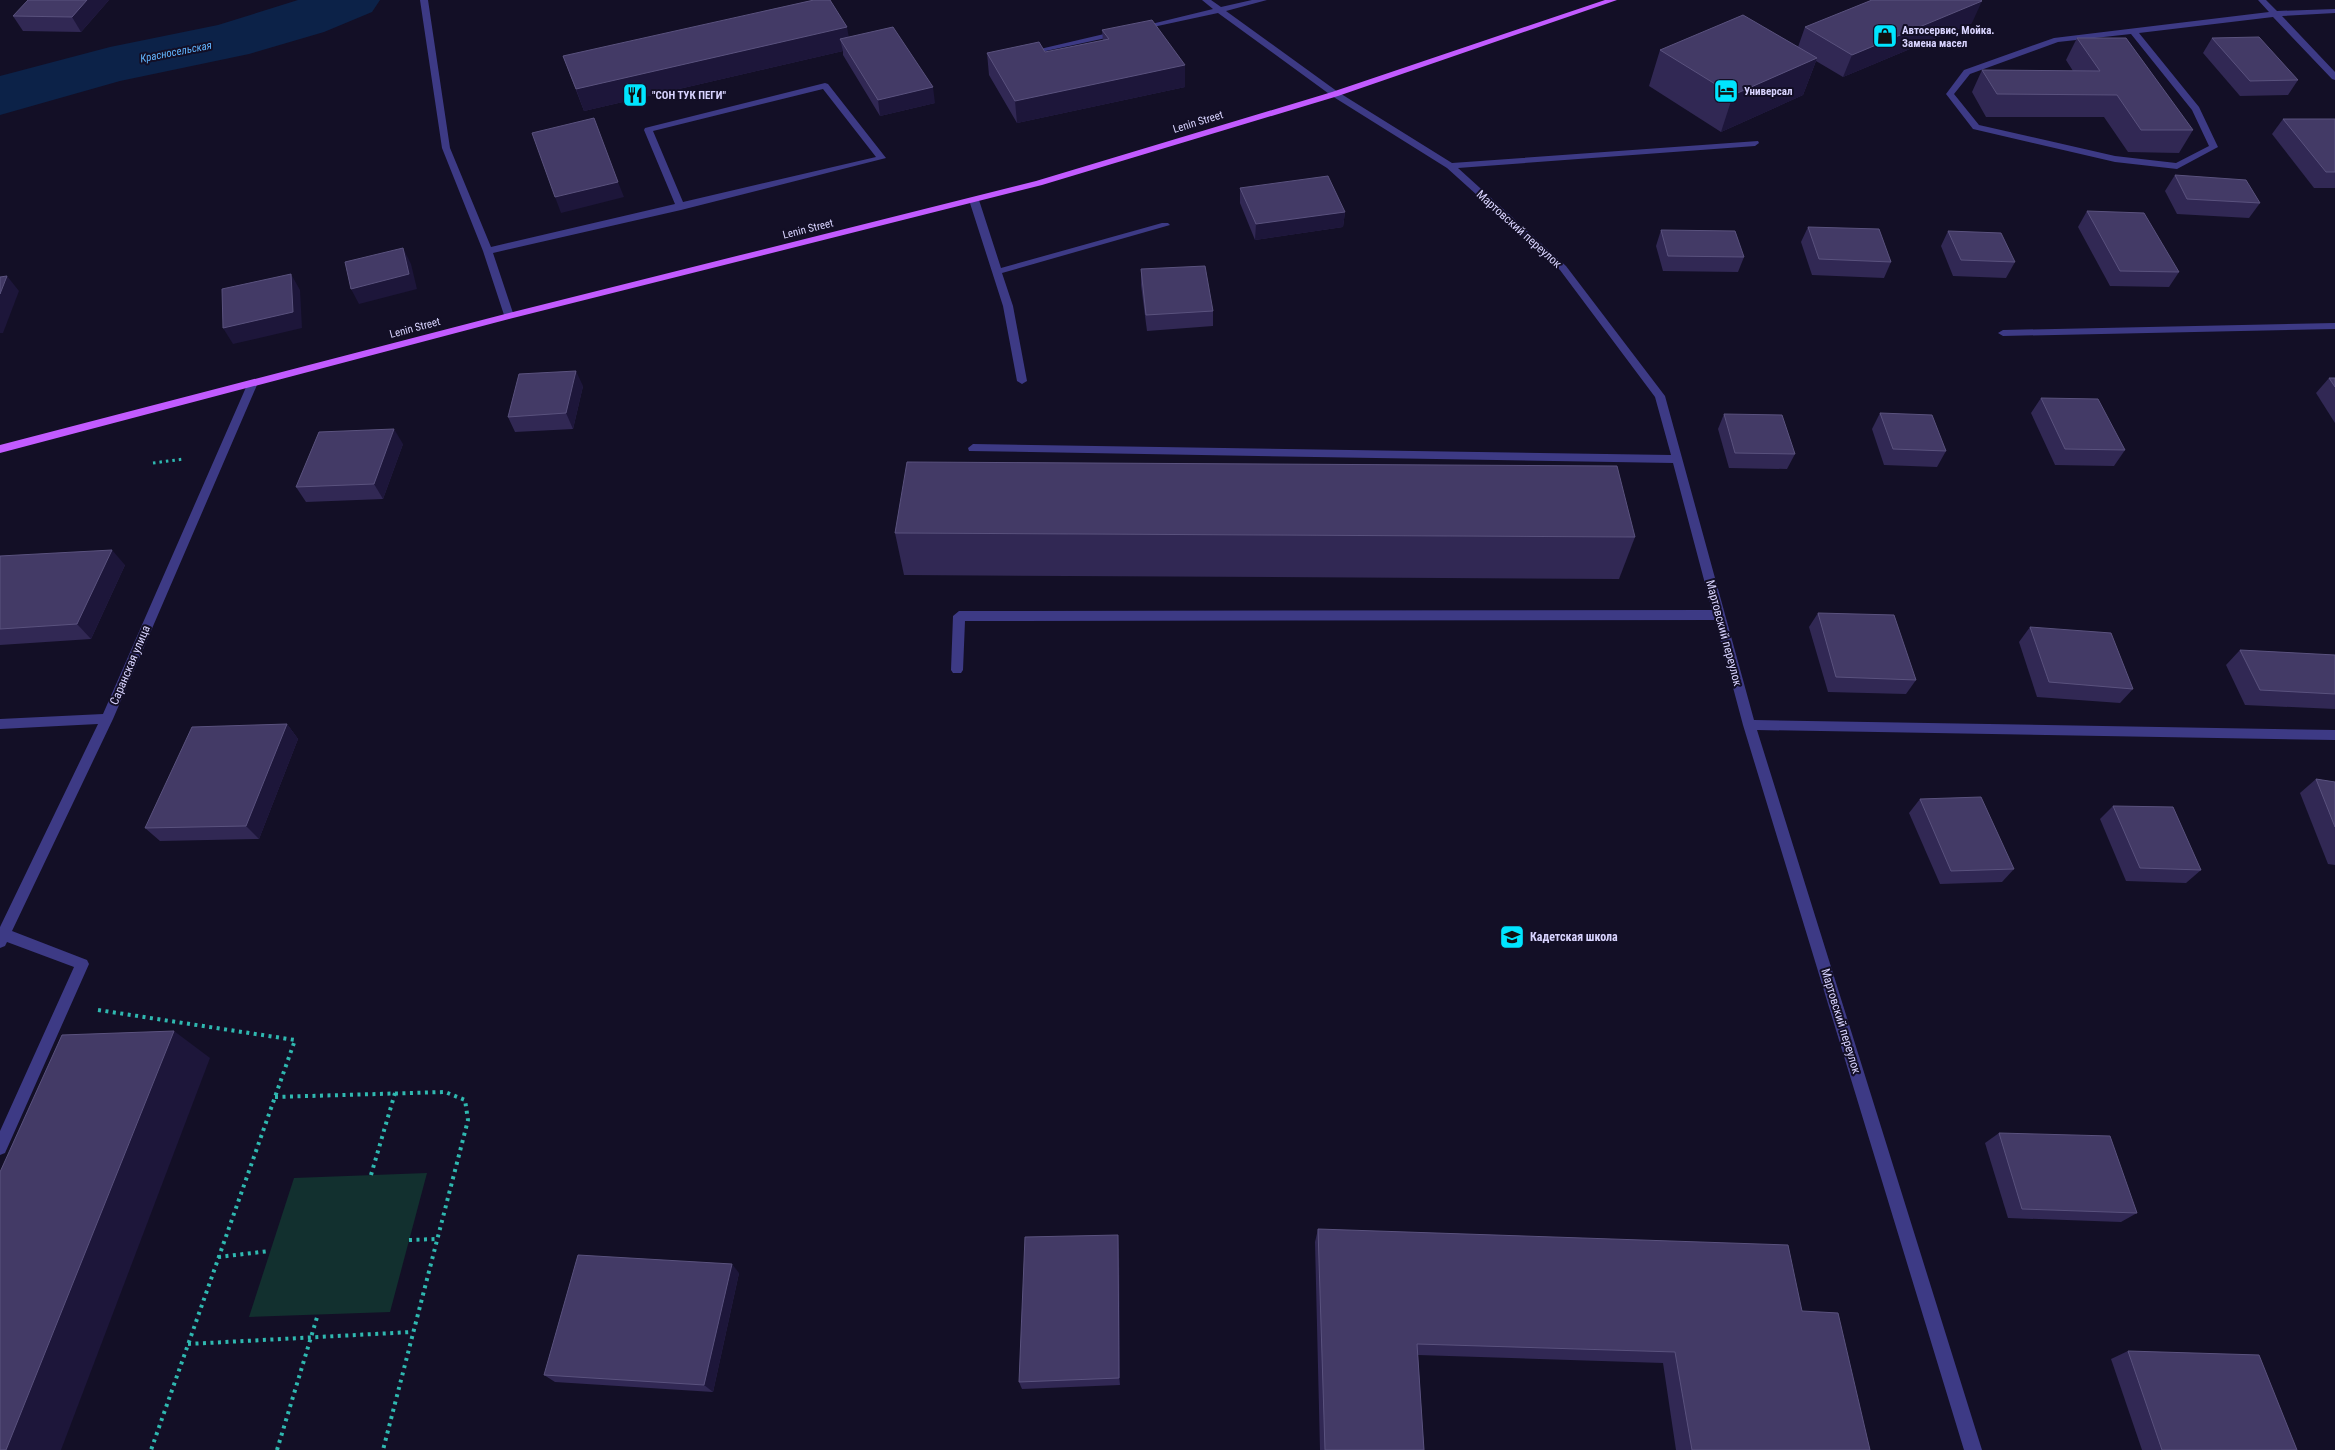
<svg xmlns="http://www.w3.org/2000/svg" width="2335" height="1450" font-family="'Roboto Condensed',sans-serif">
<style>
.green{fill:#12302f}
.lines{fill:none;stroke-linecap:round;stroke-linejoin:round}
.river{fill:#0c2248;fill-rule:evenodd}
.path-far1{stroke:#2fb8b0;stroke-width:3;stroke-dasharray:2.5 4;stroke-linecap:butt}
.path{stroke:#2fb8b0;stroke-width:4;stroke-dasharray:3 4.5;stroke-linecap:butt}
.minor{fill:#3d3a85;fill-rule:evenodd}
.major{fill:#c25bff;fill-rule:evenodd}
.wall{fill:#312854}
.shaded-wall{fill:#1d163a}
.building{fill:#433a66;stroke:#5a527e}
.labels{text-anchor:middle;dominant-baseline:central;stroke-width:4;stroke-linejoin:round;paint-order:stroke}
.far-poi-label{font-size:11px;font-weight:bold;fill:#d9d4ff;stroke:#130f26;text-anchor:start}
.far-water-label{font-size:11px;font-style:italic;fill:#62b6ff;stroke:#130f26}
.far-street-label{font-size:11px;fill:#d9d4ff;stroke:#130f26}
.street-label{font-size:12px;fill:#d9d4ff;stroke:#130f26}
.poi-label{font-size:12px;font-weight:bold;fill:#d9d4ff;stroke:#130f26;text-anchor:start}
</style>
<rect width="100%" height="100%" fill="#130f26"/>
<path class="green" d="M427,1173L390,1312L249,1317L294,1178Z"/>
<g class="lines">
<path class="river" d="M298,0H380L372,12L324,32L249,54L120,81L0,115V76L110,47L218,25Z"/>
<path class="path-far1" d="M153,463L184,459"/>
<g class="path">
<path d="M98,1010L295,1040L151,1450"/>
<path d="M275,1097L445,1092L465,1100L468,1120L383,1450"/>
<path d="M371,1175L395,1093"/>
<path d="M409,1240L437,1239"/>
<path d="M218,1257L270,1251"/>
<path d="M188,1344L412,1332"/>
<path d="M277,1450L318,1314"/>
</g>
<g class="minor">
<path d="M420,0H428L450,148L491,247L675,204L644,130L645,128L825,83L828,84L886,158L681,210L493,253L514,316L509,319L505,318L483,251L442,148ZM823,89L876,157L683,202L653,131Z"/>
<path d="M1202,0H1211L1221,7L1252,0H1267L1226,11L1338,92L1452,163L1758,141L1759,143L1755,146L1458,168L1566,266L1665,396L1754,720L2335,730V740L1757,730L1982,1450H1964L1743,725L1715,620L965,621L963,670L961,673H953L951,670L953,616L959,611L1712,610L1673,463L969,451L968,448L973,444L1671,455L1655,397L1560,270L1447,168L1332,96L1218,13L1139,30L1135,28L1213,9Z"/>
<path d="M2258,0H2266L2277,11L2335,9V13L2282,16L2335,72V80L2332,79L2273,17L2139,33L2199,107L2218,147L2177,169L2115,162L1973,129L1946,94L1964,70L2054,38L2269,12ZM2131,34L2192,110L2209,146L2176,163L2115,156L1979,125L1954,94L1970,74L2058,42Z"/>
<path d="M1117,31L1121,33L1120,35L1027,55L1023,53Z"/>
<path d="M974,197L979,200L1001,268L1162,223H1168L1170,225L1002,273L1013,306L1027,381L1022,384L1017,381L1003,306L969,200Z"/>
<path d="M2335,323V329L2003,336L1998,333L2003,330Z"/>
<path d="M252,382L257,385L113,719L12,931L87,960L89,964L5,1153L0,1155V1131L74,967L7,942L5,946L0,948V927L98,724L0,729V719L103,714L247,385Z"/>
</g>
<path class="major" d="M1605,0H1617L1338,96L1042,185L509,319L0,453V445L509,313L1036,181L1332,92Z"/>
</g>
<g class="wall">
<path d="M109,0L81,32L23,31L13,16Z"/>
<path d="M1972,23L1843,77L1816,61L1803,95L1721,132L1649,86L1660,50L1798,47L1805,27Z"/>
<path d="M1102,30L1185,87L1017,123L989,75L987,53L1045,52L1103,41Z"/>
<path d="M849,37L935,103L880,116L843,55V51L584,111L563,56Z"/>
<path d="M2077,38L2193,130L2179,153L2128,152L2104,117H1986L1972,92L1982,70L2073,71L2066,60Z"/>
<path d="M2212,38L2298,80L2288,95L2240,96L2203,53Z"/>
<path d="M2283,119H2335V188H2314L2272,134Z"/>
<path d="M2175,175L2260,203L2249,218L2177,214L2165,191Z"/>
<path d="M1240,188L1345,212L1343,227L1255,240L1240,203Z"/>
<path d="M2087,211L2179,272L2169,287L2110,286L2078,227Z"/>
<path d="M1808,227L1891,262L1884,278L1812,275L1801,242Z"/>
<path d="M1661,230L1744,257L1738,272L1663,271L1656,246Z"/>
<path d="M1948,231L2015,262L2006,278L1953,276L1941,246Z"/>
<path d="M1141,269L1213,311V326L1147,331L1141,285Z"/>
<path d="M2329,378H2335V423L2316,393Z"/>
<path d="M583,386L573,429L515,432L508,417Z"/>
<path d="M2041,398L2125,450L2114,466L2055,465L2031,413Z"/>
<path d="M1880,413L1946,451L1937,467L1884,465L1872,429Z"/>
<path d="M1724,414L1795,454L1787,469L1729,468L1718,429Z"/>
<path d="M403,444L383,499L306,502L296,487Z"/>
<path d="M895,533L1635,537L1619,579L904,575Z"/>
<path d="M0,556L125,565L91,639L0,645Z"/>
<path d="M1818,613L1916,680L1906,694L1828,692L1809,627Z"/>
<path d="M2030,627L2133,689L2120,703L2037,697L2019,642Z"/>
<path d="M2240,650L2335,655V709L2245,705L2226,665Z"/>
<path d="M287,724L298,739L259,839L160,841L145,828Z"/>
<path d="M2316,779L2335,782V865L2328,864L2300,793Z"/>
<path d="M1920,799L2014,869L2002,882L1940,884L1909,813Z"/>
<path d="M2113,806L2201,870L2186,883L2126,881L2100,819Z"/>
<path d="M1999,1133L2137,1213L2121,1222L2008,1218L1985,1143Z"/>
<path d="M1318,1229L1802,1311L1870,1450H1676L1663,1363L1418,1355L1424,1450H1320L1315,1242Z"/>
<path d="M1119,1244L1120,1385L1022,1389L1019,1382Z"/>
<path d="M739,1273L713,1392L555,1382L544,1375Z"/>
<path d="M2128,1351L2297,1450H2142L2111,1359Z"/>
</g>
<g class="shaded-wall">
<path d="M87,0H109L81,32L72,17Z"/>
<path d="M1982,1L1972,23L1843,77L1852,55Z"/>
<path d="M847,27L851,49L840,39L843,51L584,111L576,89Z"/>
<path d="M1817,58L1803,95L1721,132L1733,95Z"/>
<path d="M1185,65V87L1017,123L1015,101Z"/>
<path d="M933,87L935,103L880,116L878,100Z"/>
<path d="M618,182L624,197L561,213L555,197Z"/>
<path d="M1345,212L1343,227L1255,240L1256,224Z"/>
<path d="M403,248L411,264L417,289L359,304L351,289Z"/>
<path d="M291,274L300,290L302,328L233,344L223,328Z"/>
<path d="M7,276L19,291L3,333H0V294Z"/>
<path d="M576,371L583,386L573,429L566,413Z"/>
<path d="M394,429L403,444L383,499L374,484Z"/>
<path d="M112,550L125,565L91,639L77,624Z"/>
<path d="M287,724L298,739L259,839L246,826Z"/>
<path d="M174,1031L210,1058L61,1450H6Z"/>
<path d="M1118,1235L1119,1244L1120,1385L1119,1378Z"/>
<path d="M732,1264L739,1273L713,1392L704,1385Z"/>
</g>
<g class="building">
<path d="M28,0H87L72,17L13,16Z"/>
<path d="M814,0H830L847,27L576,89L563,56Z"/>
<path d="M1872,0H1981L1982,1L1852,55L1805,27Z"/>
<path d="M1743,15L1817,58L1733,95L1660,50Z"/>
<path d="M1152,20L1185,65L1015,101L987,53L1039,42L1045,52L1109,39L1102,30Z"/>
<path d="M893,27L933,87L878,100L840,39Z"/>
<path d="M2259,37L2298,80L2250,81L2212,38Z"/>
<path d="M2077,38H2126L2193,130H2141L2117,95L1997,94L1982,70L2100,71Z"/>
<path d="M594,118L618,182L555,197L532,133Z"/>
<path d="M2283,119H2335V172H2326Z"/>
<path d="M2175,175L2246,180L2260,203L2187,199Z"/>
<path d="M1328,176L1345,212L1256,224L1240,188Z"/>
<path d="M2087,211L2144,213L2179,272L2120,271Z"/>
<path d="M1808,227L1879,229L1891,262L1819,259Z"/>
<path d="M1661,230L1735,231L1744,257L1668,256Z"/>
<path d="M1948,231L2001,233L2015,262L1961,260Z"/>
<path d="M403,248L409,274L351,289L345,262Z"/>
<path d="M1205,266L1213,311L1146,315L1141,269Z"/>
<path d="M291,274L293,312L223,328L222,289Z"/>
<path d="M7,276L0,294V277Z"/>
<path d="M576,371L566,413L508,417L519,374Z"/>
<path d="M2329,378H2335V387Z"/>
<path d="M2041,398L2098,399L2125,450L2065,449Z"/>
<path d="M1880,413L1932,415L1946,451L1893,449Z"/>
<path d="M1724,414L1782,415L1795,454L1735,453Z"/>
<path d="M394,429L374,484L296,487L319,432Z"/>
<path d="M907,462L1617,466L1635,537L895,533Z"/>
<path d="M112,550L77,624L0,629V556Z"/>
<path d="M1818,613L1894,615L1916,680L1836,677Z"/>
<path d="M2030,627L2111,633L2133,689L2049,682Z"/>
<path d="M2240,650L2335,655V694L2260,690Z"/>
<path d="M287,724L246,826L145,828L192,727Z"/>
<path d="M2316,779L2335,782V827Z"/>
<path d="M1981,797L2014,869L1951,871L1920,799Z"/>
<path d="M2113,806L2173,807L2201,870L2140,868Z"/>
<path d="M174,1031L6,1450H0V1172L62,1035Z"/>
<path d="M1999,1133L2110,1136L2137,1213L2022,1209Z"/>
<path d="M1318,1229L1788,1245L1802,1311L1838,1313L1870,1450H1692L1675,1352L1417,1344L1424,1450H1325Z"/>
<path d="M1118,1235L1119,1378L1019,1382L1025,1237Z"/>
<path d="M578,1255L732,1264L704,1385L544,1375Z"/>
<path d="M2128,1351L2259,1355L2297,1450H2162Z"/>
</g>
<defs>
<symbol id="shop-square" viewBox="-11 -11 22 22"><rect x="-9" y="-9" width="18" height="18" rx="4" fill="#00e5ff" stroke="#130f26"/><path d="M-5-2.5h2.3a2.7 3.5 0 0 1 5.4 0H5L5.5 6h-11ZM-1.5-2.5h3a1.5 2.3 0 0 0-3 0Z" fill="#111"/></symbol>
<symbol id="hotel-square" viewBox="-11 -11 22 22"><rect x="-9" y="-9" width="18" height="18" rx="4" fill="#00e5ff" stroke="#130f26"/><path d="M-6-4.5h1.5V1H6V5H4.5V3h-9V5H-6ZM-4 0a1.8 1.8 0 1 1 3.6 0ZM.5 0V-2.5h3Q6-2.5 6 0Z" fill="#111"/></symbol>
<symbol id="restaurant-square" viewBox="-11 -11 22 22"><rect x="-9" y="-9" width="18" height="18" rx="4" fill="#00e5ff" stroke="#130f26"/><path d="M-5-6h1v4h1v-4h1v4h1v-4h1v5L-1.5 .5V6h-2V.5L-5-1ZM5-6V6H3V1.5H1.5Q1.5-4 5-6Z" fill="#111"/></symbol>
<symbol id="school-square" viewBox="-11 -11 22 22"><rect x="-9" y="-9" width="18" height="18" rx="4" fill="#00e5ff" stroke="#130f26"/><path d="M0-5L7-2L0 1L-7-2ZM-4 1L0 2.5L4 1V4Q0 6-4 4Z" fill="#111"/></symbol>
</defs>
<g fill-rule="evenodd">
<use href="#shop-square" x="1871" y="22" width="28" height="28"/>
<use href="#hotel-square" x="1712" y="77" width="28" height="28"/>
<use href="#restaurant-square" x="621" y="81" width="28" height="28"/>
<use href="#school-square" x="1498" y="923" width="28" height="28"/>
</g>
<g class="labels">
<g class="far-poi-label">
<text x="1902" y="30">Автосервис, Мойка.<tspan x="1902" dy="13">Замена масел</tspan></text>
<text x="1744" y="91">Универсал</text>
<text x="652" y="95">"СОН ТУК ПЕГИ"</text>
</g>
<g class="far-water-label">
<text transform="translate(176 52) rotate(-11)">Красносельская</text>
</g>
<g class="far-street-label">
<text transform="translate(1198 122) rotate(-17)">Lenin Street</text>
<text transform="translate(808 229) rotate(-14)">Lenin Street</text>
<text transform="translate(415 328) rotate(-15)">Lenin Street</text>
</g>
<g class="street-label">
<text transform="translate(1519 229) rotate(42)">Мартовский переулок</text>
<text transform="translate(1724 633) rotate(75)">Мартовский переулок</text>
<text transform="translate(130 665) rotate(-67)">Саранская улица</text>
<text transform="translate(1841 1021) rotate(73)">Мартовский переулок</text>
</g>
<g class="poi-label">
<text x="1530" y="937">Кадетская школа</text>
</g>
</g>
</svg>
